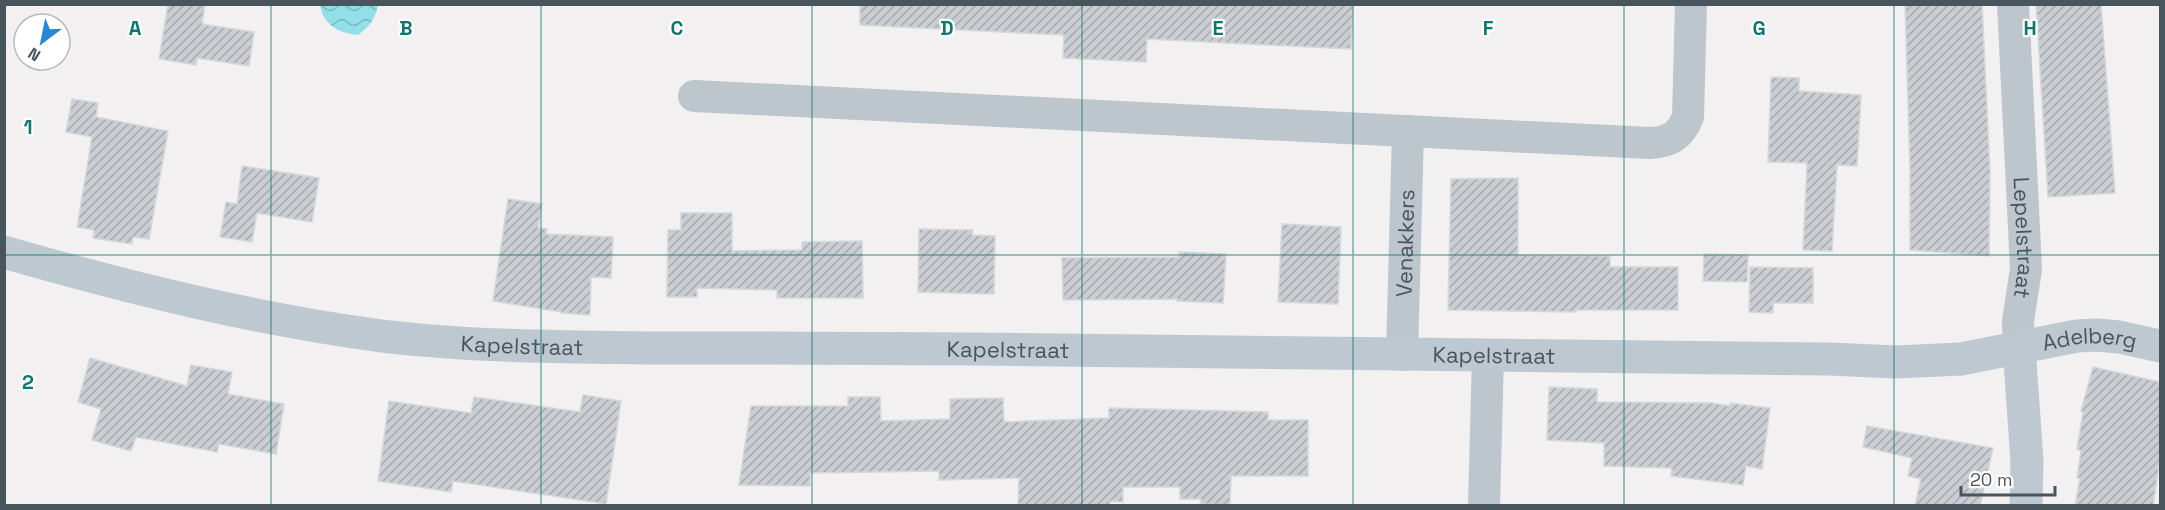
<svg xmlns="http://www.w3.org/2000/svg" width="2165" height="510" font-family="'Space Grotesk',sans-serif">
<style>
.water{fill:url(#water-waves)}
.building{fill:url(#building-hatch);stroke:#d4d7db;stroke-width:1.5}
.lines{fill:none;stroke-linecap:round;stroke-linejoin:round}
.street{stroke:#bdc6cc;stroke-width:32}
.secondary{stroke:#bdc8d0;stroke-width:33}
.grid{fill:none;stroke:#0f766e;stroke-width:1.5;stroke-opacity:0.55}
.labels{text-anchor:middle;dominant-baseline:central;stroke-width:4.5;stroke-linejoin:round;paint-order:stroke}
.street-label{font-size:22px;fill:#49555c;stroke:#fff}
.grid-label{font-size:20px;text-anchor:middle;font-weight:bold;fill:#0f766e;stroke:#fff;stroke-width:4.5;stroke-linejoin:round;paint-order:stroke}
</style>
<defs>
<pattern id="water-waves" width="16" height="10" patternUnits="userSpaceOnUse" patternTransform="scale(1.5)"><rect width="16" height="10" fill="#92dfe7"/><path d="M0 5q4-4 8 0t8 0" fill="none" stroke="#79b8be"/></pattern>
<pattern id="building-hatch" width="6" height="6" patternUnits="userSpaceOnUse" patternTransform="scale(1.5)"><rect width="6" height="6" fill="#caced2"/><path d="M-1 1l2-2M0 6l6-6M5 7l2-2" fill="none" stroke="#a6aaae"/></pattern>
</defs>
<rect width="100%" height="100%" fill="#f2f0f0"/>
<path class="water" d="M320,5V4L378,5C375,19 370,26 358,35C339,33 323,25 320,5Z"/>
<g class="building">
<path d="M168,4H205L202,24L254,32L249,66L197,58L196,65L159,59Z"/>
<path d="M860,4H1353L1351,49L1147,39L1146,62L1063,58L1064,35L860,25Z"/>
<path d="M1905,4H1982L1990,172L1989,256L1910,250V170Z"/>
<path d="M2036,4H2101L2115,193L2048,197Z"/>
<path d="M1771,77L1799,78V91L1861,95L1857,166L1837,165L1832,251L1803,250L1807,163L1768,162Z"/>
<path d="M72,99L98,103L96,117L168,131L149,239L133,237L132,244L93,238L94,230L77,227L92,137L66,132Z"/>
<path d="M242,166L319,178L312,222L257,213L252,242L220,237L226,202L237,204Z"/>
<path d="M1518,178V255L1610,256V267H1678V310H1576V312L1448,310L1451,179Z"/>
<path d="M508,199L542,204L538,228L547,229L546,234L613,237L611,278L591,277L590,315L561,313V312L493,301Z"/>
<path d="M681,213H732V251L802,250V242L862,241L863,298H777V290L697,288V297H667L668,230H681Z"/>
<path d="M1282,224L1341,227L1338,304L1278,302Z"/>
<path d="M919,229L973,230L972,235L995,236L994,294L918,292Z"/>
<path d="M1179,252L1226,254L1223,303L1177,301V299L1063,300L1062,258L1179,257Z"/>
<path d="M1704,254L1748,255L1747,282L1703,281Z"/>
<path d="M1750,267L1813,268V303H1773V313L1749,312Z"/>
<path d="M90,358L187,386L191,365L232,372L228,394L284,404L276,454L219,444L217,452L136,437L131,451L92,440L101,409L78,402Z"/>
<path d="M2093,367L2160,382V458L2153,506H2075L2080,478H2077L2081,451L2077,449L2083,412L2081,411Z"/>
<path d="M1549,387L1597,389V402L1712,403L1730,406V403L1770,408L1762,469L1746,466L1743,485L1671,476L1672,468L1604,466V443L1547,440Z"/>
<path d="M583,395L621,401L606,504L453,481L451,492L378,481L389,401L471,413L474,397L580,412Z"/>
<path d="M848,397H880L881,421L950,419V399L1003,398L1004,422L1109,418V408L1268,412V420H1308V476H1231L1230,505L1201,504V499H1180V487H1123V502L1110,501V506H1018L1019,478L939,480V471L810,473V486L739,485L751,406H848Z"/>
<path d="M1867,426L1993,448L1980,506H1915L1921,479L1908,476L1912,458L1863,447Z"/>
</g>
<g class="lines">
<g class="street">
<path id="s1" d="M2013,4L2026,269L2018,321L2019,347"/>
<path d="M694,96L1650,143C1670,142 1680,136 1688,117L1691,4"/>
<path id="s2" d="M1402,355L1408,131"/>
<path d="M1484,506L1488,355"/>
</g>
<g class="secondary">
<path id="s3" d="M4,252C129,288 254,319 382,336C474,347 566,347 659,348C763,348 868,348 972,349C1258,352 1544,356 1830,359L1895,362L1961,359L2077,336L2097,335L2119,337L2160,346"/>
<path d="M2019,347L2027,461L2026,506"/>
</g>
</g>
<path class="grid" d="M271,4V506M541,4V506M812,4V506M1082,4V506M1353,4V506M1624,4V506M1894,4V506M4,255H2160"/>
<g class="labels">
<g class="street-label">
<text stroke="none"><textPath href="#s1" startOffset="234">Lepelstraat</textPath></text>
<text stroke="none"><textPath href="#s2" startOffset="112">Venakkers</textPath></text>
<text stroke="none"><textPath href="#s3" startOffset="2098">Adelberg</textPath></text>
<text stroke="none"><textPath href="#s3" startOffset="528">Kapelstraat</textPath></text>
<text stroke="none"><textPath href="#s3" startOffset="1014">Kapelstraat</textPath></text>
<text stroke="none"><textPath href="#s3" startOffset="1500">Kapelstraat</textPath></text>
</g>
</g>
<g class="grid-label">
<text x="135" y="35">A</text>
<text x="406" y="35">B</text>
<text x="677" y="35">C</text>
<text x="947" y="35">D</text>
<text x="1218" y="35">E</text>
<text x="1488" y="35">F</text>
<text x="1759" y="35">G</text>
<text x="2030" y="35">H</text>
<text x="28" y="134">1</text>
<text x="28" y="389">2</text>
</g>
<rect width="2165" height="510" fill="none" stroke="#49555c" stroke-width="12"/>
<g transform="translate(42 42) rotate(212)"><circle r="28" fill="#ffffff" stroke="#b6bbbe" stroke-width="1.5"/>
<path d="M0-4.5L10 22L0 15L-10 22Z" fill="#2587d8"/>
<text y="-9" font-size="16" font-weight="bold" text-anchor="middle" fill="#49555c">N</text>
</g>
<path d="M1961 486v9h94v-9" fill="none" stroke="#49555c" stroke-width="3"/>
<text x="1970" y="486" font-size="18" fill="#49555c" stroke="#ffffff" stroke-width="4.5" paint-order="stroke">20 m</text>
</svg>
